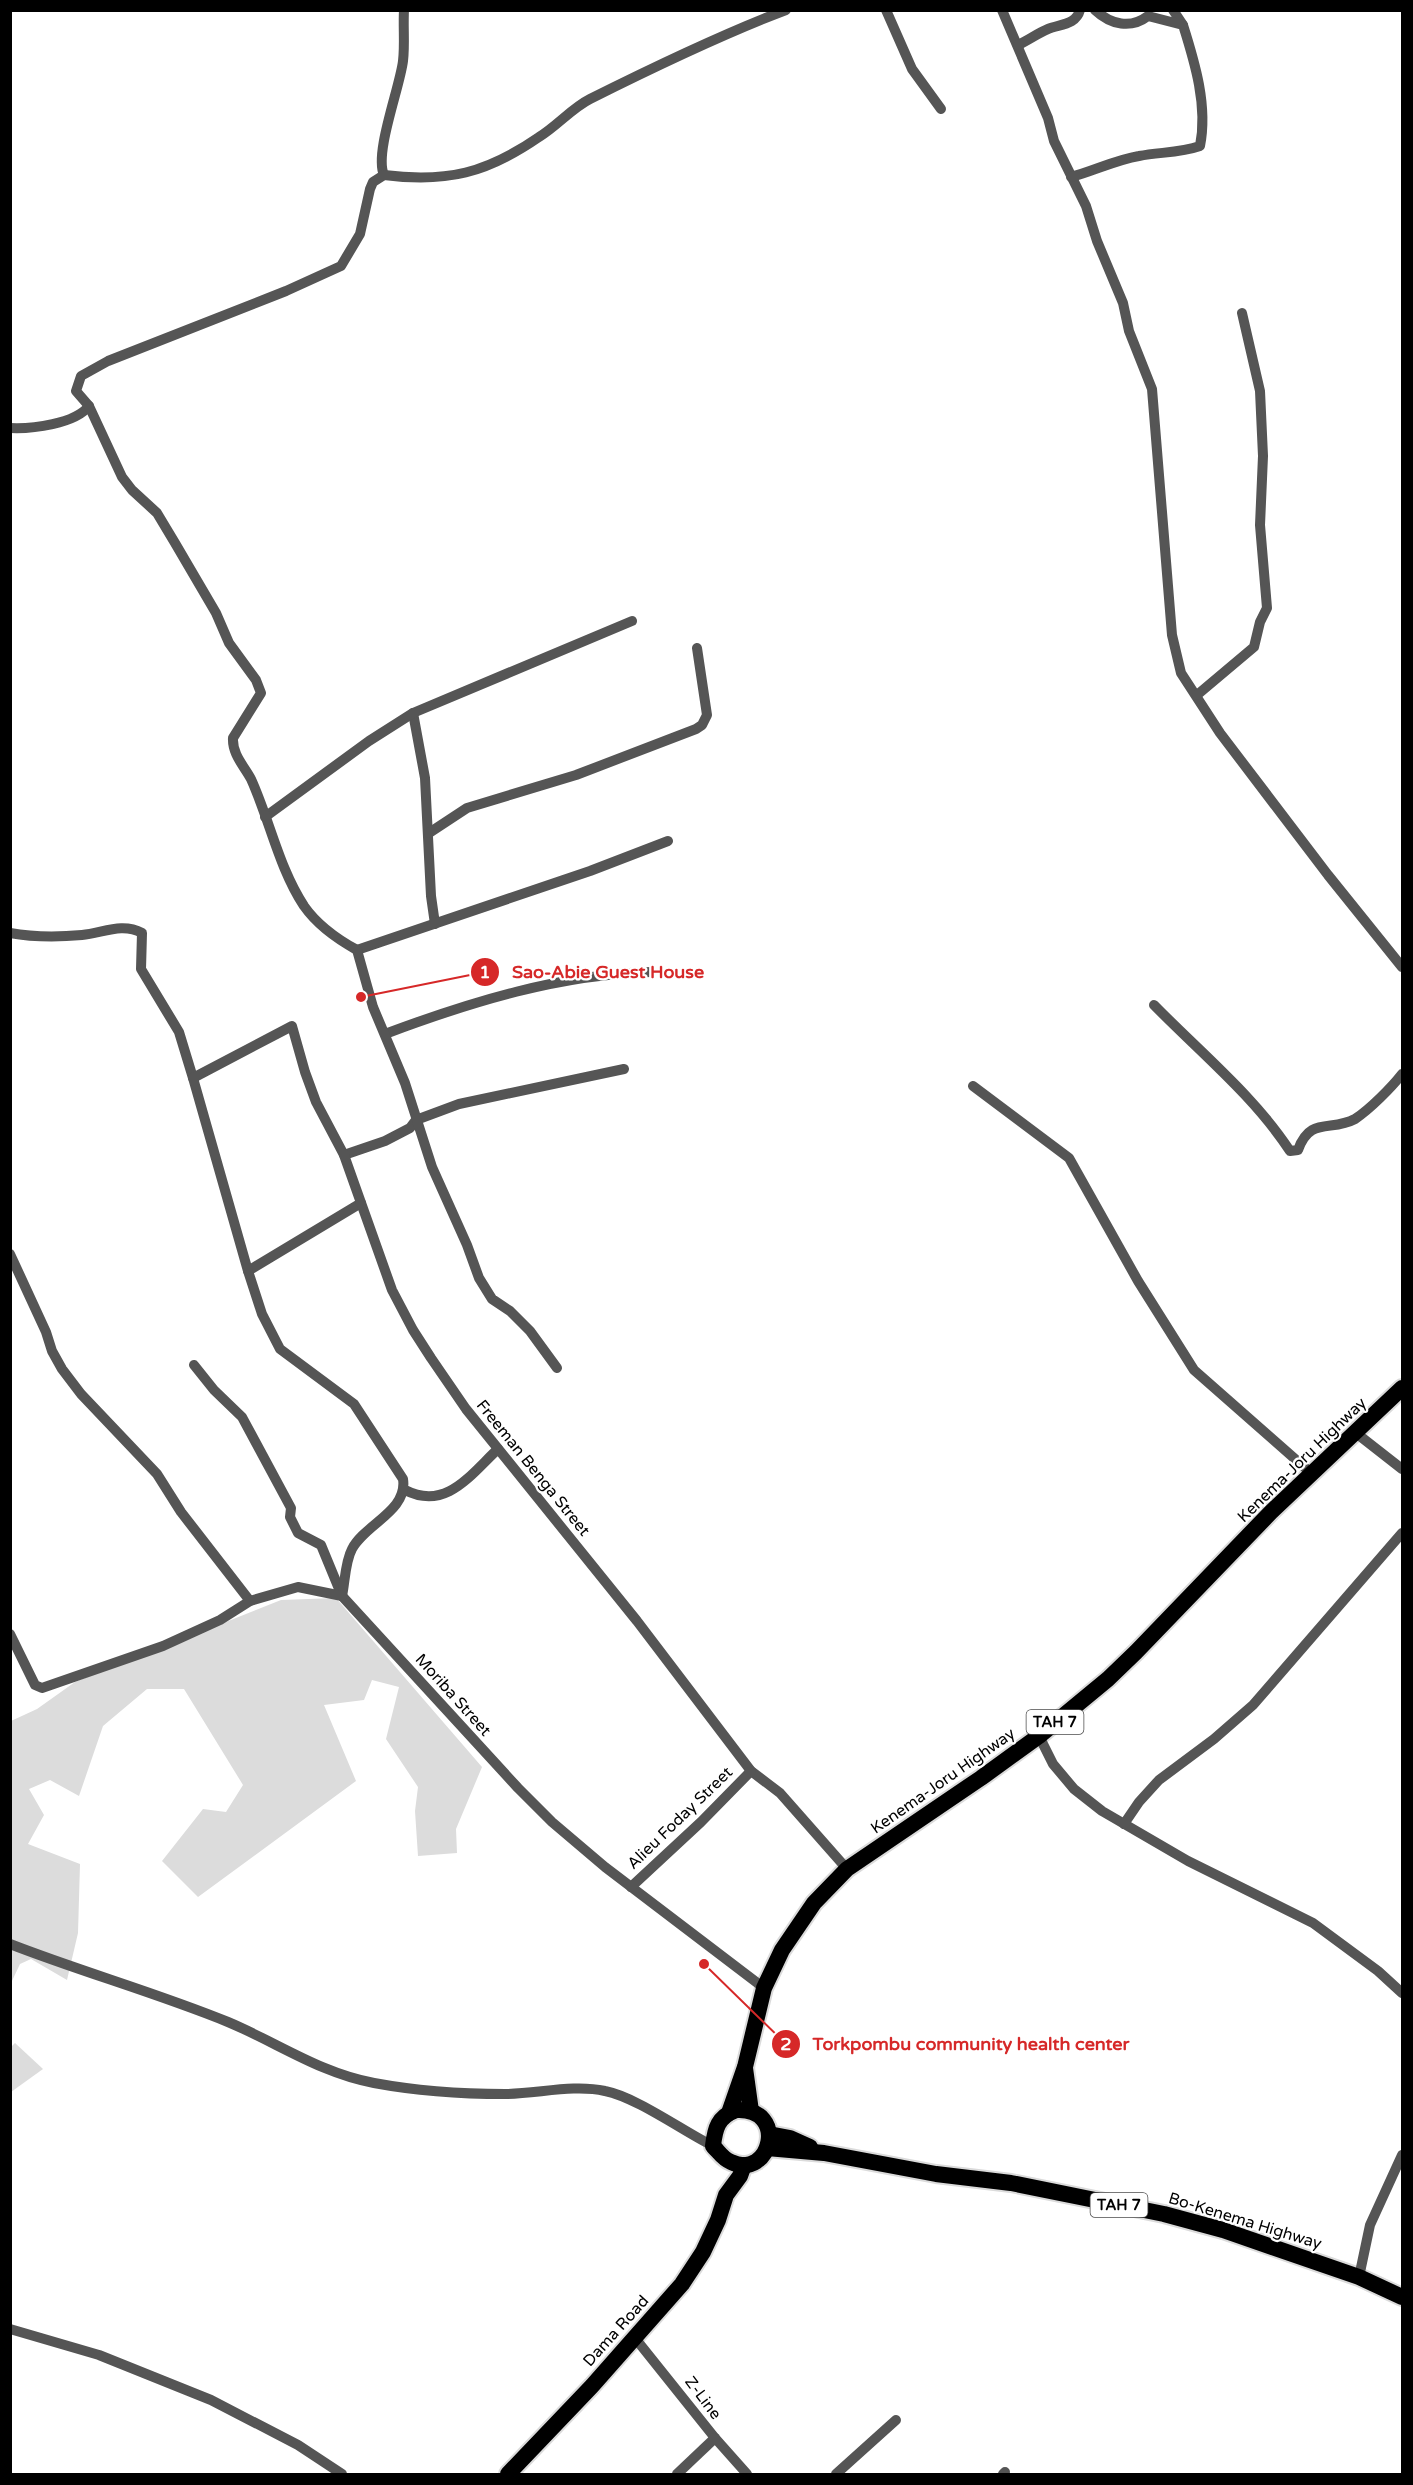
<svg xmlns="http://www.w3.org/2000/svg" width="1413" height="2485" font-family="'Varela Round',sans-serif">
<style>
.green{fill:#dcdcdc}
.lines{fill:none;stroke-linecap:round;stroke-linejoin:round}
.trunk-casing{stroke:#dbdbdb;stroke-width:20}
.minor{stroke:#555;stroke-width:10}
.trunk{stroke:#000;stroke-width:16}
.labels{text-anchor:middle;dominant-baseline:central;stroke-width:4.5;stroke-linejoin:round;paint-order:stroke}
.shield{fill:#fff;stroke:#4c4c4c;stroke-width:1.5}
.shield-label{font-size:15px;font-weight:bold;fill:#000}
.street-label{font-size:16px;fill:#000;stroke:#fff}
.leader{fill:none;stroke:#d62828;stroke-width:2}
.callout-dot{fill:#d62828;stroke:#fff;stroke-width:2}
.mark-label{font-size:18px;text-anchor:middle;font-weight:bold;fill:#fff}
.callout-label{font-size:18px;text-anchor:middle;font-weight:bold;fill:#d62828;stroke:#fff;stroke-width:4.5;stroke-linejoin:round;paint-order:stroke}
</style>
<rect width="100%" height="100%" fill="#fff"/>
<g class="green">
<path d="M336,1598L482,1767L456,1829L457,1853L418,1856L415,1811L418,1787L386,1739L399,1687L372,1680L364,1700L324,1705L356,1781L198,1897L162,1861L203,1809L226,1812L243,1785L184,1689H147L103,1726L79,1796L50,1780L29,1789L44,1815L28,1844L80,1864L78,1933L67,1980L31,1959L20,1964L11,1983V1721L37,1709L75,1682L281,1600Z"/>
<path d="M15,2043L43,2069L11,2092V2047Z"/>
</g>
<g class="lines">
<defs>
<g id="trunk">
<path d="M745,2068L751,2111"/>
<path d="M736,2110C789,2107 771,2181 731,2162C723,2159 719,2152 713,2146C715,2128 718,2117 736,2110Z"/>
<path d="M729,2113L745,2067L764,1988L782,1950L814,1903L847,1869L981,1778L1039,1736L1108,1679L1136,1652L1271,1512L1402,1388"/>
<path d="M769,2134L790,2138L810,2147"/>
<path d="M767,2148L824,2153L936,2174L1011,2183L1164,2214L1223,2230L1359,2277L1402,2297"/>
<path d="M508,2474L592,2386L682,2284L703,2252L718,2220L726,2195L740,2176L744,2165"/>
</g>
</defs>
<use href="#trunk" class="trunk-casing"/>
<g class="minor">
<path d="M886,10L912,69L941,109"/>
<path d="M1002,10L1048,118L1054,141L1086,206L1097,241L1123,303L1129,331L1152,389L1172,635L1181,673L1220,733L1328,875L1402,967"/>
<path d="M1173,10L1183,25"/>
<path d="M1018,45C1029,40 1038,33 1048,29C1060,24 1076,25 1080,10"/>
<path d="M384,175C374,153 400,87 403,61C405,45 403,27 404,10"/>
<path d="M1071,177C1094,171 1115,160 1139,156C1160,152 1180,153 1200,146C1208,106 1195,63 1183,25L1148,16C1131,29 1111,25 1095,10"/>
<path d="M10,428C32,429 75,424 89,406"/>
<path d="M1197,695L1254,647L1260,622L1267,608L1260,525L1263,456L1260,391L1242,313"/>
<path d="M413,713L425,778L431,896L435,924"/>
<path d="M265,817L369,741L413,713L632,621"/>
<path d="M429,833L467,808L576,775L696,729L702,725L707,715L697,648"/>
<path d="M10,933C32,937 60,937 82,935C103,933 122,922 142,933L141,969L179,1032L193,1078"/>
<path d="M357,950L590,871L668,841"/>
<path d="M1154,1005C1201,1053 1254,1096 1290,1151L1298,1150C1310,1116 1331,1132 1355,1119C1370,1109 1391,1088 1402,1074"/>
<path d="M385,1034C470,1002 561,974 652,972"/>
<path d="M973,1086L1069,1158L1138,1281L1194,1370L1311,1473"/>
<path d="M344,1155L385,1141L410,1128L416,1120L459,1104L624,1069"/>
<path d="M10,1254L46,1332L52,1351L62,1369L81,1394L157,1474L181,1512L250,1601"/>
<path d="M248,1271L361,1203"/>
<path d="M194,1365L214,1390L242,1417L291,1508L290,1517L298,1533L321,1545L342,1596L518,1788L552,1822L605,1867L764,1988"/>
<path d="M557,1368L530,1331L510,1311L492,1299L479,1278L467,1245L432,1167L405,1083L373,1007L357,950C337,939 318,926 304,906C279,868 270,821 251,779C244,766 232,754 233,738L261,693L256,680L229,643L216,613L175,543L157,513L132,490L122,477L89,406L76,391L81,376L108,361L286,291L341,266L360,234L370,189L373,182L384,175C447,183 487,173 539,137C557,126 572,108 590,99C654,67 720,35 786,10"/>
<path d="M1356,1433L1402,1469"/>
<path d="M405,1490C446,1511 470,1475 498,1449"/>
<path d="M342,1596C345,1582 345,1562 352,1549C365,1524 408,1511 403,1479L354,1404L280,1349L262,1314L248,1271L193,1078L292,1026L305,1072L316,1102L344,1155L392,1290L413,1330L431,1358L466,1409L637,1621L751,1771L780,1793L847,1869"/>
<path d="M10,1634L35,1685L42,1688L163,1646L220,1620L250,1601L298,1587L342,1596"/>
<path d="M1039,1736L1053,1764L1074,1789L1102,1811L1188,1861L1313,1923L1378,1971L1402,1993"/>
<path d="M1124,1824L1139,1802L1159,1780L1214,1739L1253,1705L1402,1533"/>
<path d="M631,1887L701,1822L751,1771"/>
<path d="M10,1944C82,1972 157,1993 228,2022C278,2043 320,2073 374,2083C417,2091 462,2094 505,2094C537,2094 573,2084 605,2091C636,2097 683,2131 713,2146"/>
<path d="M1359,2277L1370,2225L1402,2155"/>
<path d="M10,2329L99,2355L211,2400L298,2445L342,2474"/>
<path d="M635,2338L715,2438L747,2474"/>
<path d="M677,2474L715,2438"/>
<path d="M836,2474L896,2420"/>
<path d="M1003,2474L1005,2472"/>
</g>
<use href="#trunk" class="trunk"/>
</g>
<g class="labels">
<g class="shield">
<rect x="1026.5" y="1710" width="57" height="24" rx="4.5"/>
<rect x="1090.5" y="2193" width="57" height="24" rx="4.5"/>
</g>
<g class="shield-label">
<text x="1055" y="1722">TAH 7</text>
<text x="1119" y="2205">TAH 7</text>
</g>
<g class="street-label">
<text transform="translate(1302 1460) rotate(-44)">Kenema-Joru Highway</text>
<text transform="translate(533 1468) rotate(51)">Freeman Benga Street</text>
<text transform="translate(453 1695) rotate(48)">Moriba Street</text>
<text transform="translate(943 1781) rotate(-35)">Kenema-Joru Highway</text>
<text transform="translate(680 1818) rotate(-44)">Alieu Foday Street</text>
<text transform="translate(1245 2221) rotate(17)">Bo-Kenema Highway</text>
<text transform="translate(616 2331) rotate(-48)">Dama Road</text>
<text transform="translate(703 2398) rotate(53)">Z-Line</text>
</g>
</g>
<path class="leader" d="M361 997L485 972M704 1964L786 2044"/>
<g class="callout-dot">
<circle cx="361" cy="997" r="6"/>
<circle cx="704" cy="1964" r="6"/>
<circle cx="485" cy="972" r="15"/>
<circle cx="786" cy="2044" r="15"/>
</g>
<g class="mark-label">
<text x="485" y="978">1</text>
<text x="786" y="2050">2</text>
</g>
<g class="callout-label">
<text x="608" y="978">Sao-Abie Guest House</text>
<text x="971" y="2050">Torkpombu community health center</text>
</g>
<rect width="1413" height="2485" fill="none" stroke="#000000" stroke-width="24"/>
</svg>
